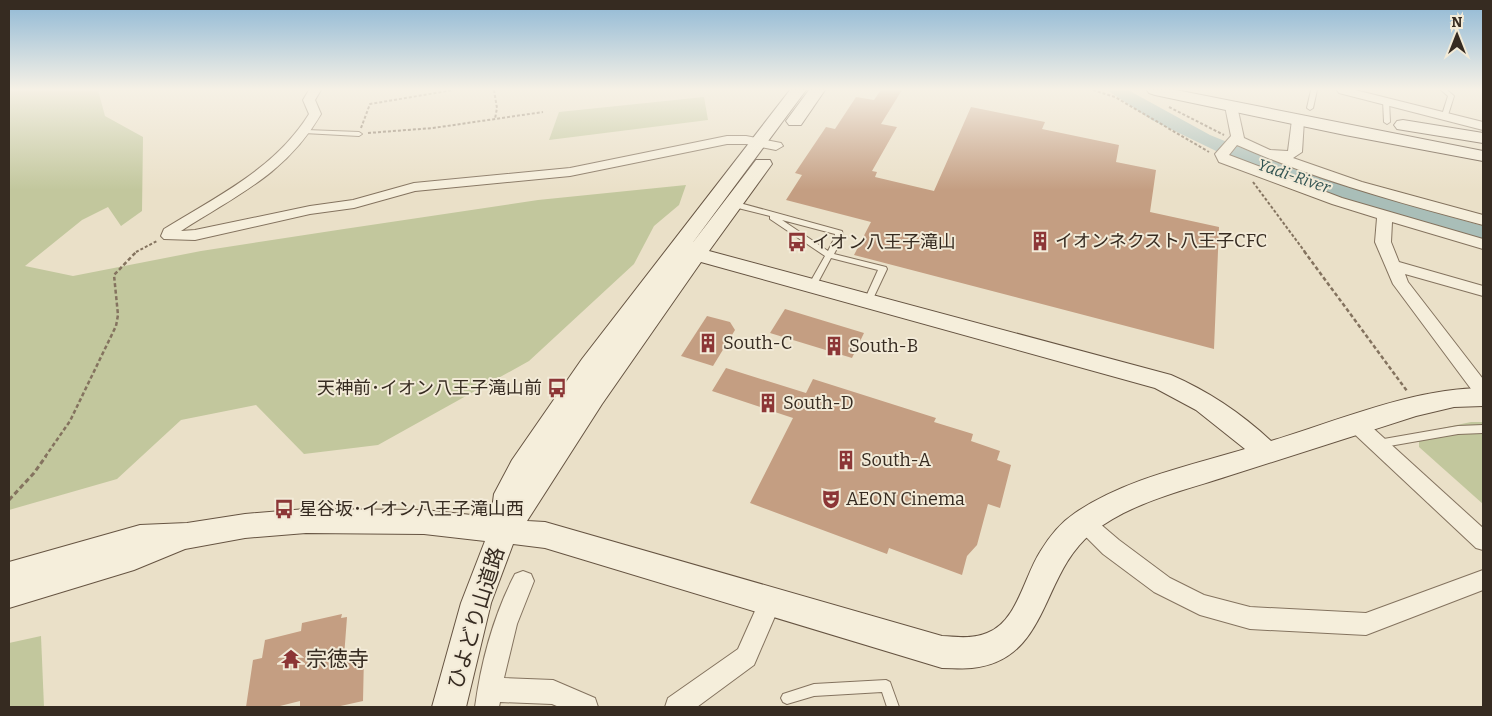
<svg xmlns="http://www.w3.org/2000/svg" width="1492" height="716" font-family="Bitter,'Noto Sans JP',serif">
<style>
.green{fill:#c2c79d}
.lines{fill:none;stroke-linecap:round;stroke-linejoin:round}
.river{fill:#a9beb8;fill-rule:evenodd}
.building{fill:#c49e82}
.lane-casing{stroke:#84735f;stroke-width:2}
.street-casing{stroke:#84735f;stroke-width:2}
.secondary-casing{stroke:#665442;stroke-width:2}
.path-far2{stroke:#84735f;stroke-width:2;stroke-dasharray:3 2;stroke-linecap:butt}
.path-far1{stroke:#84735f;stroke-width:2.5;stroke-dasharray:4 2.5;stroke-linecap:butt}
.path{stroke:#84735f;stroke-width:3;stroke-dasharray:5 3;stroke-linecap:butt}
.lane{fill:#f5eedb;fill-rule:evenodd}
.street{fill:#f5eedb;fill-rule:evenodd}
.secondary{fill:#f5eedb;fill-rule:evenodd}
.labels{text-anchor:middle;dominant-baseline:central;stroke-width:4;stroke-linejoin:round;paint-order:stroke}
.far-water-label{font-size:16px;font-style:italic;fill:#325452;stroke:#f2ead7}
.poi-label{font-size:18px;fill:#362b21;stroke:#f2ead7;text-anchor:start}
.near-street-label{font-size:21px;fill:#362b21;stroke:#f2ead7}
.near-poi-label{font-size:21px;fill:#362b21;stroke:#f2ead7;text-anchor:start}
</style>
<rect width="100%" height="100%" fill="#eae0c8"/>
<g class="green">
<path d="M9,90H98L105,116L143,137L142,211L121,226L108,207L82,220L25,266L73,276L201,251L344,229L538,200L686,185L679,205L654,226L634,264L529,361L378,445L304,454L256,405L181,420L117,479L9,510Z"/>
<path d="M704,97L708,120L549,140L559,112Z"/>
<path d="M1471,422H1483V504L1419,447V433Z"/>
<path d="M41,636L44,707H9V643Z"/>
</g>
<g class="lines">
<path class="river" d="M1107,90H1128L1210,135L1301,172L1395,201L1483,226V240L1332,196L1241,163L1152,120Z"/>
</g>
<g class="building">
<path d="M881,90H902L881,124L897,127L872,171L877,172L875,177L934,191L971,107L1045,122L1042,129L1119,145L1116,162L1156,170L1150,212L1219,227L1214,349L854,255L871,222L786,200L802,175L795,173L826,127L835,129L856,97L874,100Z"/>
<path d="M785,309L864,333L852,358L770,333Z"/>
<path d="M707,316L730,322L735,330L713,366L681,356Z"/>
<path d="M726,368L806,393L813,379L936,418L934,422L973,434L971,441L1000,451L997,460L1011,465L1000,508L988,504L977,545L967,556L962,575L889,548L887,554L750,503L793,418L712,391Z"/>
<path d="M342,614L341,618L347,617L344,657L360,653V656L364,655L363,701L336,707H300V701L276,707H246L253,660L262,658L265,640L301,631L302,623Z"/>
</g>
<g class="lines">
<defs>
<g id="lane">
<path d="M1311,90H1317L1313,108L1310,110L1307,108Z"/>
<path d="M1441,90H1447L1454,96L1448,115L1445,117L1442,115L1448,96Z"/>
<path d="M1386,98L1389,100L1390,122L1387,124L1384,122L1383,100Z"/>
<path d="M306,130L359,132L362,134L359,136L304,133L303,132Z"/>
<path d="M730,202H736L842,231L843,237L834,254L886,267L887,269L871,303H865L864,301L878,270L831,258L815,288H809L808,286L825,256L770,219V216L730,206ZM782,220L835,234V237L828,251Z"/>
<path d="M1483,425V433L1458,434L1378,448L1375,447L1373,444L1375,441L1378,440L1458,426Z"/>
<path d="M886,680L890,682L899,707H887L882,692L814,696L787,704L783,702L781,698L783,694L814,684Z"/>
</g>
<g id="street">
<path d="M309,90H321L315,100L321,114C286,174 237,195 181,231L195,230L310,206L353,200L414,183L570,168L727,136H746L781,143L783,146L776,150L746,144H727L570,176L415,191L354,208L310,214L195,240L164,239L161,236L164,229C217,196 275,169 309,114L303,100Z"/>
<path d="M1337,90H1355L1483,122V130L1339,93Z"/>
<path d="M1231,102L1237,106L1244,138L1270,150L1288,151L1292,120L1293,117H1303L1304,120L1302,152L1293,158L1362,182L1483,215V225C1400,203 1316,180 1237,145L1229,155L1342,198L1483,239V249L1392,222L1391,242L1399,262L1483,286V296L1405,274L1408,282L1483,379V399L1477,397L1393,284L1375,242L1377,218L1332,204L1219,162L1215,154L1231,136L1225,106Z"/>
<path d="M1356,417L1363,419L1483,528V550L1476,548L1349,429L1347,424L1349,419Z"/>
<path d="M1085,514L1092,517L1119,540L1170,578L1204,595L1250,607L1366,613L1483,570V590L1366,635L1250,629L1200,615L1154,592L1103,554L1078,529L1075,523L1078,517Z"/>
<path d="M523,571L531,574L534,581L517,624L504,678L553,680L595,698L598,707H559L552,704L500,702L499,707H475C481,662 494,614 515,574Z"/>
<path d="M771,590L779,593L782,600L754,665L697,707H665L668,698L738,649L763,593Z"/>
</g>
<g id="secondary">
<path d="M790,90H806L691,245L756,160H770L772,164L709,251L1171,375C1208,391 1241,413 1271,441C1337,421 1414,388 1483,388V406L1454,407L1416,416C1354,436 1291,456 1228,476C1183,491 1131,502 1092,533C1040,574 1050,660 972,668C963,669 952,668 942,668L545,548L513,544L491,603L466,707H432L461,603L485,541L424,534L306,533L245,538L185,549L134,570L9,608V562L140,525L187,523L245,514L306,509L424,510L491,517L494,494L512,460L582,359ZM701,262L1155,388L1196,410L1245,449C1189,466 1125,479 1075,513C1060,523 1049,537 1040,552C1024,577 1017,622 987,633C973,639 957,637 942,636L545,522L527,521L602,404Z"/>
<path d="M809,90H825L801,125H789L786,121Z"/>
<path d="M1147,90H1176L1483,151V161L1345,135L1155,95L1149,93Z"/>
<path d="M1403,120L1483,133V143L1397,129L1394,125L1397,121Z"/>
</g>
</defs>
<use href="#lane" class="lane-casing"/>
<use href="#street" class="street-casing"/>
<use href="#secondary" class="secondary-casing"/>
<g class="path-far2">
<path d="M494,90L497,108L495,119"/>
<path d="M1093,90L1115,97L1209,152"/>
<path d="M1169,107L1224,135"/>
<path d="M361,128L370,104L453,90"/>
<path d="M368,133L433,128L543,112"/>
<path d="M1253,182L1305,252"/>
<path d="M136,252L157,241"/>
</g>
<g class="path-far1">
<path d="M1304,251L1407,391"/>
<path d="M45,457L70,421L116,326L118,315L114,275L137,251"/>
</g>
<path class="path" d="M9,500L34,473L46,456"/>
<use href="#lane" class="lane"/>
<use href="#street" class="street"/>
<use href="#secondary" class="secondary"/>
</g>
<linearGradient id="sky" x2="0" y2="1"><stop stop-color="#8fb8d5"/><stop offset="0.47" stop-color="#f6f1e6"/><stop offset="1" stop-color="#f6f1e6" stop-opacity="0"/></linearGradient>
<rect width="1492" height="190" fill="url(#sky)"/>
<defs>
<symbol id="building-bare" viewBox="-9 -9 18 18"><path d="M-4-6H4V6H1V3H-1V6H-4ZM-2.5-4.3h1.7v1.8h-1.7ZM.8-4.3h1.7v1.8H.8ZM-2.5-1h1.7V.8h-1.7ZM.8-1h1.7V.8H.8Z" fill="#8c3636" stroke="#f2ead7" stroke-width="2.5" paint-order="stroke"/></symbol>
<symbol id="bus-bare" viewBox="-9 -9 18 18"><path d="M-5-6H5V4H4V6H2V4H-2V6H-4V4H-5ZM-3.5-4V0h7V-4ZM-3.5 1.2v1.5H-2V1.2ZM2 1.2v1.5H3.5V1.2Z" fill="#8c3636" stroke="#f2ead7" stroke-width="2.5" paint-order="stroke"/></symbol>
<symbol id="theatre-bare" viewBox="-9 -9 18 18"><path d="M-5-5.5Q0-4 5-5.5V0Q5 5 0 6Q-5 5-5 0ZM-3.3-2.5H-1v1.5H-3.3ZM1-2.5H3.3v1.5H1ZM-2.8 1Q0 5.5 2.8 1Z" fill="#8c3636" stroke="#f2ead7" stroke-width="2.5" paint-order="stroke"/></symbol>
<symbol id="temple-bare" viewBox="-9 -9 18 18"><path d="M0-6L5-2H3V0L6.5 2.5H4V6H1.5V3h-3V6H-4V2.5H-6.5L-3 0V-2H-5Z" fill="#8c3636" stroke="#f2ead7" stroke-width="2.5" paint-order="stroke"/></symbol>
</defs>
<g fill-rule="evenodd">
<use href="#building-bare" x="1026" y="227" width="28" height="28"/>
<use href="#bus-bare" x="783" y="228" width="28" height="28"/>
<use href="#building-bare" x="694" y="329" width="28" height="28"/>
<use href="#building-bare" x="820" y="332" width="28" height="28"/>
<use href="#bus-bare" x="543" y="374" width="28" height="28"/>
<use href="#building-bare" x="754" y="389" width="28" height="28"/>
<use href="#building-bare" x="832" y="446" width="28" height="28"/>
<use href="#theatre-bare" x="817" y="485" width="28" height="28"/>
<use href="#bus-bare" x="270" y="495" width="28" height="28"/>
<use href="#temple-bare" x="277" y="645" width="28" height="28"/>
</g>
<g class="labels">
<g class="far-water-label">
<text transform="translate(1294 176) rotate(19)">Yadi-River</text>
</g>
<g class="poi-label">
<text x="1055" y="241">イオンネクスト八王子CFC</text>
<text x="812" y="242">イオン八王子滝山</text>
<text x="723" y="343">South-C</text>
<text x="849" y="346">South-B</text>
<text x="542" y="388" text-anchor="end">天神前･イオン八王子滝山前</text>
<text x="783" y="403">South-D</text>
<text x="861" y="460">South-A</text>
<text x="846" y="499">AEON Cinema</text>
<text x="299" y="509">星谷坂･イオン八王子滝山西</text>
</g>
<g class="near-street-label">
<text transform="translate(476 618) rotate(-73)">ひよどり山道路</text>
</g>
<g class="near-poi-label">
<text x="306" y="659">宗徳寺</text>
</g>
</g>
<rect width="1492" height="716" fill="none" stroke="#362b21" stroke-width="20"/>
<g transform="translate(1457 35)" stroke="#f2ead7" stroke-width="4" paint-order="stroke">
<path d="M0-4L9 19L0 12L-9 19Z" fill="#362b21"/>
<text y="-8" font-size="14" font-weight="bold" text-anchor="middle" fill="#362b21">N</text>
</g>
</svg>
